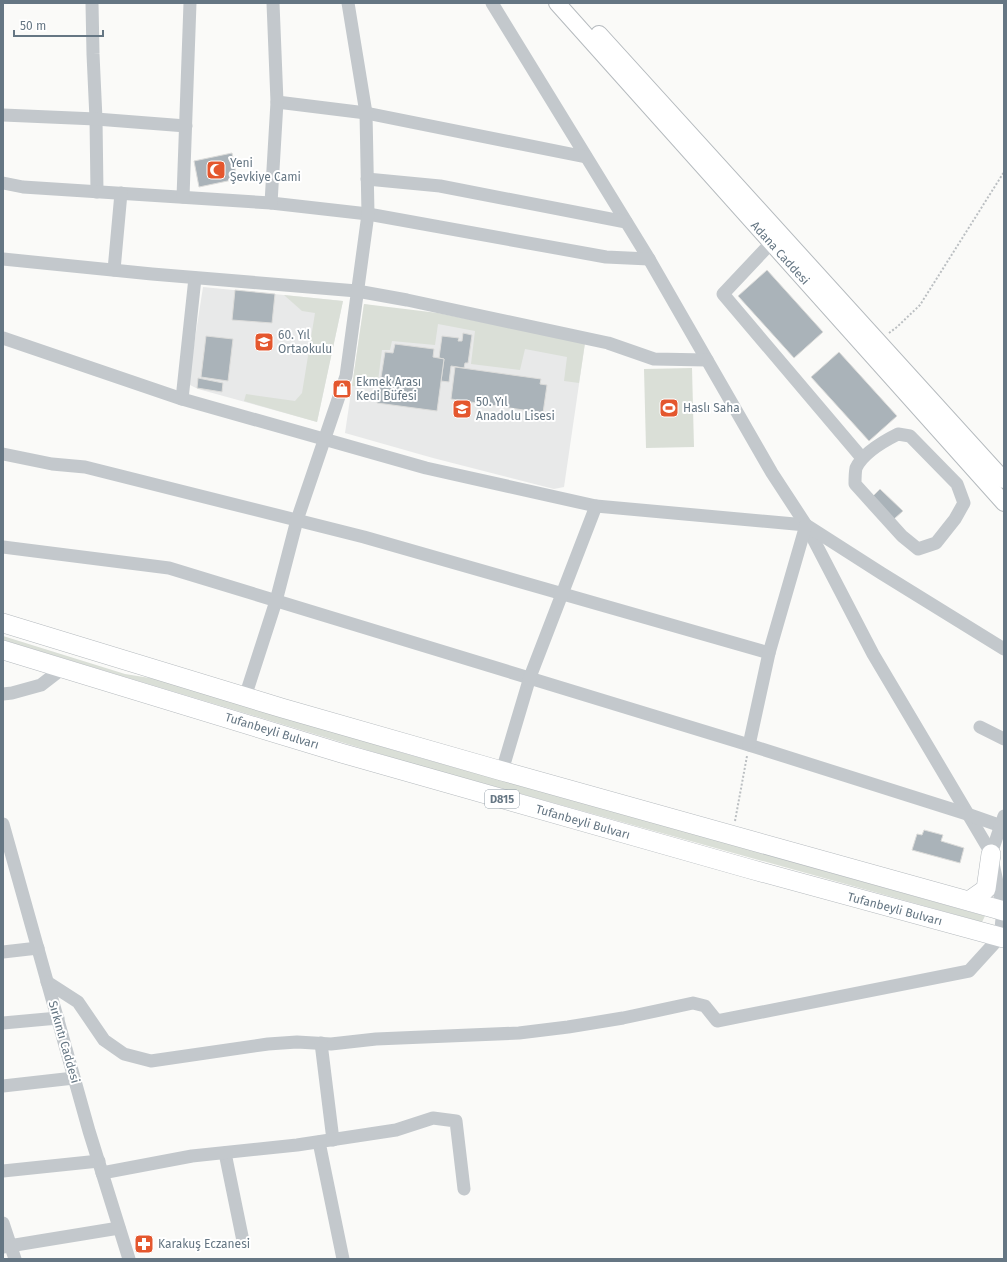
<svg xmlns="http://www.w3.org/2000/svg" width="1007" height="1262" font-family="'Fira Sans',sans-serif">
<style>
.built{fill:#e8e9e9}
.green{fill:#dadfd7}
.building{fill:#aab3b9;stroke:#dcdcda}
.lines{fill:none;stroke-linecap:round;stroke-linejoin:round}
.major-casing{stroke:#b5babe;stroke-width:18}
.highway-casing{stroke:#b4b9bd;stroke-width:20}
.path{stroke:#bbbfc2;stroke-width:2;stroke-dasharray:2 2;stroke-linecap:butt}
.minor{stroke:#c3c8cc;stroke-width:13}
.major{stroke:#fff;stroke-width:16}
.highway{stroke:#fff;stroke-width:19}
.labels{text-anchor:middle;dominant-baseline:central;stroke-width:4;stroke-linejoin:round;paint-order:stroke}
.shield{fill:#fff;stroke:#939fa8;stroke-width:1}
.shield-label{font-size:11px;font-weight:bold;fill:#657683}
.poi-label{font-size:12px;fill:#657683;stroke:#fff;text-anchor:start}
.street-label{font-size:12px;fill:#657683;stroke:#fff}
</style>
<rect width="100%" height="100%" fill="#fafaf8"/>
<g class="built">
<path d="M203,287L343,301L317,422L198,389L188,384Z"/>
<path d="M364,304L585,343L564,487L554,489L433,458L345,433Z"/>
</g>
<g class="green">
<path d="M284,295L343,301L317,422L244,401L246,394L295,401L302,393L315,313L302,311Z"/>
<path d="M364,304L438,313L585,343L579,383L564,381L567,357L525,349L520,370L471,364L475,331L438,324L435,345L392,341L390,350H382L377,388L352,386Z"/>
<path d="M692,368L694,447L646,448L644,369Z"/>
<path d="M3,636L125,674L156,679L410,755L985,916L982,922L410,763L3,640Z"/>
</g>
<g class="building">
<path d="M232,153L237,179L199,187L194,161Z"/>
<path d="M767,270L823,332L794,358L738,296Z"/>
<path d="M235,290L275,294L272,323L232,320Z"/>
<path d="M463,333L472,335L468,363H465L464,368L451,366L449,382L441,381L444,359L439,358L442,336L459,338L458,341H462Z"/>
<path d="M206,336L233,339L228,381L201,377Z"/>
<path d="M395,344L434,349L433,357L444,359L437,411L377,403L385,352L393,353Z"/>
<path d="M839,352L897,416L869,441L811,377Z"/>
<path d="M455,367L541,379L540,384L547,385L543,413L451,399Z"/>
<path d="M198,378L223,383L222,392L197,388Z"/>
<path d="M880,489L903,511L894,519L872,497Z"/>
<path d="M924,830L943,835L941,841L964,848L960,863L912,850L917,834L922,835Z"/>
</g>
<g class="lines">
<defs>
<g id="major">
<path d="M557,3L1004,503"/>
<path d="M599,34L1004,480"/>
</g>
<g id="highway">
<path d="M3,623L282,708L502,771L1004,911"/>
<path d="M3,650L341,753L750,869L1004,938"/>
<path d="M969,901L986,889L991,854"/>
</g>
</defs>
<use href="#major" class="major-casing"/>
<use href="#highway" class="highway-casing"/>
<g class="path">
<path d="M889,333L897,327L920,305L1004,172"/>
<path d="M735,821L747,756"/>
</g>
<g class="minor">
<path d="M92,3L93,54L96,119L97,192"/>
<path d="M492,3L649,259L772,473L806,525L873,654L994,858"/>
<path d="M277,102L366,113L586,157"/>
<path d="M3,115L96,119L186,126"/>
<path d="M367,179L440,186L626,222"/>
<path d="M3,183L23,187L271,203L368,214L606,257L649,259"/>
<path d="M183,197L190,3"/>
<path d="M271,203L277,102L273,3"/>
<path d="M771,243L723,294L862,458"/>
<path d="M3,259L152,274L357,291L407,300L608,343L654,359L707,360"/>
<path d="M114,270L121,193"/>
<path d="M3,338L182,399L426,468L596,506L806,525L881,573L1004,649"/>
<path d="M182,399L195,278"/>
<path d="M898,434L910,436L957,484L964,503L955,519L936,543L918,549L902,536L855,484C855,479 855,473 856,468C863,453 884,441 898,434Z"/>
<path d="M3,454L52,464L85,467L364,537L769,653"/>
<path d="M3,547L169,568L749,745L967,814L1004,827"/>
<path d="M3,694L12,693L41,685L63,668"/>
<path d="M245,697L276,601L297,520L346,376L368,214L366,113L348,3"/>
<path d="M980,727L1004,739"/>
<path d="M749,745L769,653L806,525"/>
<path d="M502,771L530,677L596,506"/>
<path d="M3,824L89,1131L129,1259"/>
<path d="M3,952L38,948"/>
<path d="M47,982L78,1002L104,1040L124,1054L151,1061L268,1044L297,1042L331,1044L376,1039L519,1033L568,1027L623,1018L693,1003L705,1006L717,1021L969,971L1000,937L1003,910L991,854L1004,816"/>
<path d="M3,1023L58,1018"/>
<path d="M321,1043L333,1140"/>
<path d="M3,1086L74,1078"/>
<path d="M319,1142L343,1259"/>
<path d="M225,1153L243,1241"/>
<path d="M3,1171L99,1161"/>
<path d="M102,1173L192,1156L297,1145L396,1130L433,1118L456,1121L464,1189"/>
<path d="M3,1223L15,1259"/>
<path d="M3,1247L119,1228"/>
</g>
<use href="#major" class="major"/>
<use href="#highway" class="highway"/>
</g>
<defs>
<symbol id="mosque-square" viewBox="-11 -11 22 22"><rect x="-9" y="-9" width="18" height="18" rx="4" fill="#e4572e" stroke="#fff"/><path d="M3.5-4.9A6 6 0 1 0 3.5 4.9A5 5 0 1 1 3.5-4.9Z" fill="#fff"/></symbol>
<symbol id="school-square" viewBox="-11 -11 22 22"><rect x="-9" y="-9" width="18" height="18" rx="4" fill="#e4572e" stroke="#fff"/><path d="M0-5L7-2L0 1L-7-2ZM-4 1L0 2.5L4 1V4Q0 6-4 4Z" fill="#fff"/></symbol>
<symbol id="shop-square" viewBox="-11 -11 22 22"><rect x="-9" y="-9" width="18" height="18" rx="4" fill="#e4572e" stroke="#fff"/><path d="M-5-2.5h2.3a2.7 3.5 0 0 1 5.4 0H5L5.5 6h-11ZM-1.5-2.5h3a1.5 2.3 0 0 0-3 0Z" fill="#fff"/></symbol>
<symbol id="stadium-square" viewBox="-11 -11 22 22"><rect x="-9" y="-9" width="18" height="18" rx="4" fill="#e4572e" stroke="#fff"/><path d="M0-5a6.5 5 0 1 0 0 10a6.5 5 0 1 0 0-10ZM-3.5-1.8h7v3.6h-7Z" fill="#fff"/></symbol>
<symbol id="pharmacy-square" viewBox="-11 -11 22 22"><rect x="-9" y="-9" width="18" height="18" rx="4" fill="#e4572e" stroke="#fff"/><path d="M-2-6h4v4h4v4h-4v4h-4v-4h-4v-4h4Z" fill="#fff"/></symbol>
</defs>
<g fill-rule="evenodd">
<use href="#mosque-square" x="205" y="159" width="22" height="22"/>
<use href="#school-square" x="253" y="331" width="22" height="22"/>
<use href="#shop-square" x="331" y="378" width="22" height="22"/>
<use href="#stadium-square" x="658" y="397" width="22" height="22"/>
<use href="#school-square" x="451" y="398" width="22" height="22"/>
<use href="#pharmacy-square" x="133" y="1233" width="22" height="22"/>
</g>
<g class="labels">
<rect class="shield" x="485" y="790" width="34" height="18" rx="3"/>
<g class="shield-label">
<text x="502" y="799">D815</text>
</g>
<g class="poi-label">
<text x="230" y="163">Yeni<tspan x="230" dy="14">Şevkiye Cami</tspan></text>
<text x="278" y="335">60. Yıl<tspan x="278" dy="14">Ortaokulu</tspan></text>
<text x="356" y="382">Ekmek Arası<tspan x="356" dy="14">Kedi Büfesi</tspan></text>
<text x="476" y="402">50. Yıl<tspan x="476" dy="14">Anadolu Lisesi</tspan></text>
<text x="683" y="408">Haslı Saha</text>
<text x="158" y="1244">Karakuş Eczanesi</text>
</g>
<g class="street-label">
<text transform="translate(780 253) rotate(48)">Adana Caddesi</text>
<text transform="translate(272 731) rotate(17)">Tufanbeyli Bulvarı</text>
<text transform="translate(583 822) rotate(16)">Tufanbeyli Bulvarı</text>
<text transform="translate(895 909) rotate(15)">Tufanbeyli Bulvarı</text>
<text transform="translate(64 1042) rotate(74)">Sırkıntı Caddesi</text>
</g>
</g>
<rect width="1007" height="1262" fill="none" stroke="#657683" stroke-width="8"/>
<path d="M14 30v6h89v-6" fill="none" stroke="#657683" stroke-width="2"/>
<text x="20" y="30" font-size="12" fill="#657683" stroke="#ffffff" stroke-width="3" paint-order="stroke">50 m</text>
</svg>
